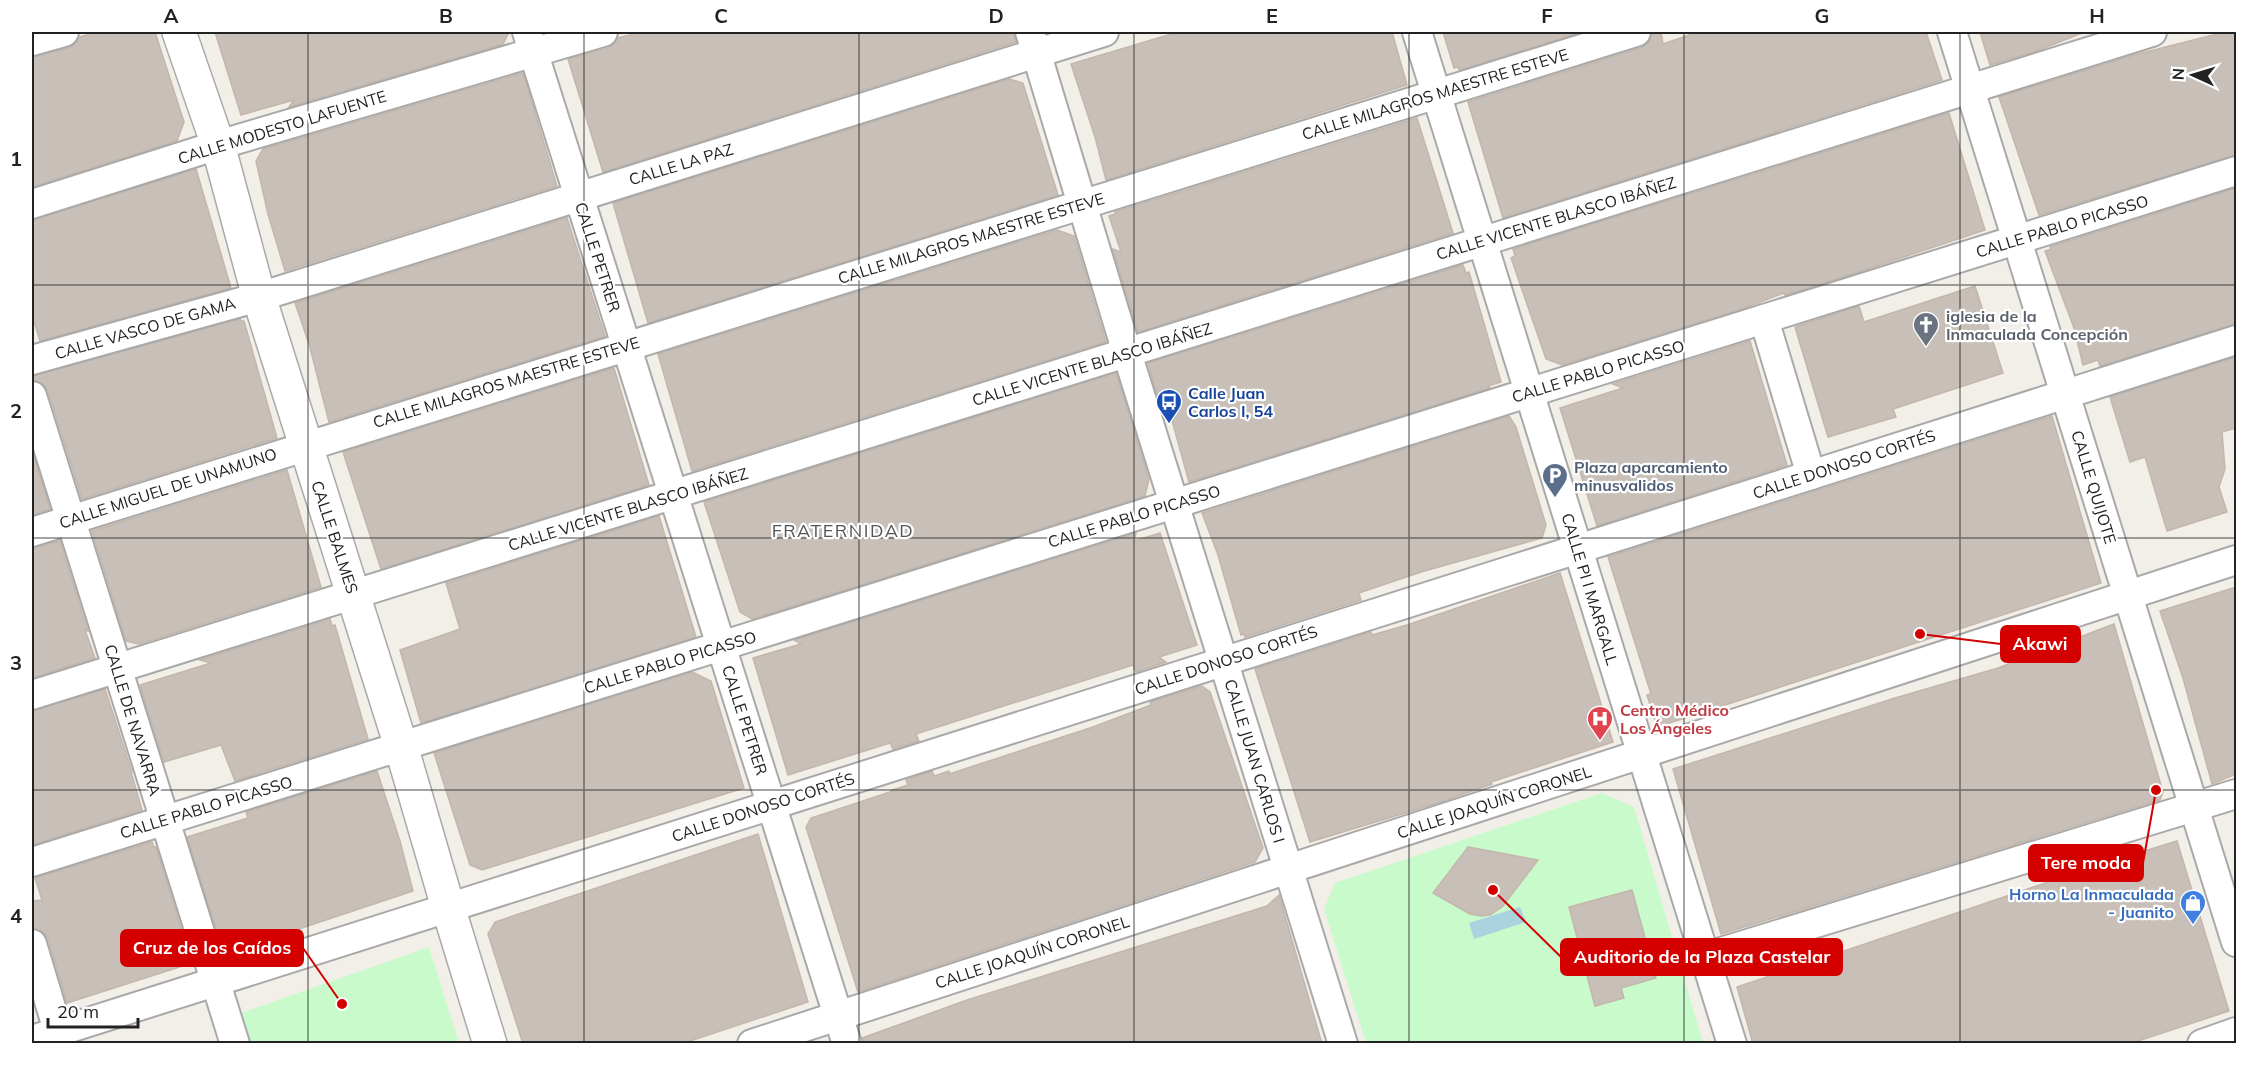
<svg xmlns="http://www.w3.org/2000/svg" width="2268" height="1075" font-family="Mulish,sans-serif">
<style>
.park{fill:#c8facc}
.water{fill:#aad3df}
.building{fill:#c7bfb8;stroke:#c4b6ab;stroke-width:1.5}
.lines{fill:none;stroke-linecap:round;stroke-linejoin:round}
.minor-casing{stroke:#a9a9a9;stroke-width:32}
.tertiary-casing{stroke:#a9a9a9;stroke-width:36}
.minor{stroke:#fff;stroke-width:28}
.tertiary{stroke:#fff;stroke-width:33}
.grid{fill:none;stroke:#222;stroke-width:1.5;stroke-opacity:0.55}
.labels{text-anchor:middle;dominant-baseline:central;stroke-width:4.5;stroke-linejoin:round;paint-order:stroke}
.street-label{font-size:16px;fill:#222;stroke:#fff}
.worship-label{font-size:16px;font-weight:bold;fill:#5b616d;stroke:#fff;text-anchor:start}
.transit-label{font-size:16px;font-weight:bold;fill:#164399;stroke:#fff;text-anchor:start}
.service-label{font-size:16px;font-weight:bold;fill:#4e5e75;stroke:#fff;text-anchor:start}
.health-label{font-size:16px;font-weight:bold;fill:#be3a42;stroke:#fff;text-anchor:start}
.shop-label{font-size:16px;font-weight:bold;fill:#366cbe;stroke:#fff;text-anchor:end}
.neighbourhood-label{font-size:18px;letter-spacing:1.5px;fill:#555;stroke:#fff}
.leader{fill:none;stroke:#d40000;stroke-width:2}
.callout-dot{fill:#d40000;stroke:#fff;stroke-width:2}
.callout{fill:#d40000;stroke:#d40000;stroke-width:2}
.callout-label{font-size:18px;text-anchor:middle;font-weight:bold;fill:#fff}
.neatline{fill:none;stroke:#222;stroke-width:2}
.grid-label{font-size:20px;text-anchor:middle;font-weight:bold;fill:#222}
</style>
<rect width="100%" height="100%" fill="#f2efe9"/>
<g class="park">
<path d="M1602,793L1634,807L1703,1043H1366L1324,909L1335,883Z"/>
<path d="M429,947L459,1043H247L238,1014Z"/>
</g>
<path class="water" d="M1520,907L1526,922L1474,939L1469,923Z"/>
<g class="building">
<path d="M96,32H155L184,122L177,141L32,187V57L68,48L75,44L80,37Z"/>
<path d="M215,32H509L503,44L289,107L294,100L241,115Z"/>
<path d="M641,32H1014L1016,42L603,172L568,59L608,48L614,44L618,38Z"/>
<path d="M1178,32H1392L1407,85L1106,180L1095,137L1071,64Z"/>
<path d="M1443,32H1582L1459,70L1458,67L1454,68Z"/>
<path d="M1652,32H1661L1663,44L1698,32H1926L1942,80L1503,218L1468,102L1641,48L1648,43Z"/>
<path d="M1980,32H2082V33L2037,51L1990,65Z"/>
<path d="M2225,32H2236V155L2039,215L1999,97L2134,55Z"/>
<path d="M523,73L557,186L285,271L268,214L256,161L263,149Z"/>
<path d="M1009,79L1023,83L1058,195L648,323L613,203Z"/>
<path d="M1949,113L1985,230L1850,275L1785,295L1784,293L1742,309L1562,365L1546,359L1511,258L1515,256L1513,249Z"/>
<path d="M1417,118L1453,233L1138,332L1113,249L1121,252L1109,216L1115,214V212Z"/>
<path d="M196,169L231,288L40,341L32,315V220Z"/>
<path d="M2236,188V324L2100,366L2098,360L2083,365L2074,328L2045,251L2051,249L2050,247Z"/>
<path d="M567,218L605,336L329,422L309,344L295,303Z"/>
<path d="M1057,230L1074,236L1106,342L692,471L658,354Z"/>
<path d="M1463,265L1466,273L1469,272L1501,382L1488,386L1490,388L1189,482L1168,406L1164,418L1148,363Z"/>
<path d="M1975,286L2003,373L1893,409L1896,417L1828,437L1795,327L1859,306L1864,322Z"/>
<path d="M240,319L241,321H244L277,438L82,499L48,391L43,384L32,380V376Z"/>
<path d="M1750,341L1787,465L1597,526L1560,408L1623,388L1613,384Z"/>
<path d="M2236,357V428L2222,432L2225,469L2219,487L2227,512L2167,531L2145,457L2130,462L2110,397Z"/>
<path d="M614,368L649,485L381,569L343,452Z"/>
<path d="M1116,373L1149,479L1145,496L752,619L740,612L704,502Z"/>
<path d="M1509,416L1516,427L1546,525L1542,538L1421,572L1359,593L1361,600L1245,637L1244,634L1241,635L1218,555L1202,513Z"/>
<path d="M2052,416L2101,583L1657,727L1647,695L1651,694L1608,557Z"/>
<path d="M32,450L50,509L32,515Z"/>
<path d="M287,470L321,587L139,644L126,641L92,531Z"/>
<path d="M659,516L696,637L421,723L400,650L460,629L446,583Z"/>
<path d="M1136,533L1134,541L1160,533L1197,645L1159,657L1166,662L1136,672L1133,665L916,734L919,741L893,749L890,743L788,775L753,658L801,644L794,640Z"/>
<path d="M60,541L88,631L85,630L95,658L32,678V548Z"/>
<path d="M1560,573L1613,742L1491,782L1492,784L1441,802L1310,842L1255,669L1371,632L1372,635L1407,625Z"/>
<path d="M2236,587V774L2212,784L2183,678L2160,611Z"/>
<path d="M330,619L332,626L335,625L368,739L235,781L221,745L164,762L140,685L211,663L200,660Z"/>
<path d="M2114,624L2163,792L2160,800L1721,934L1673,769L1895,698L1998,668Z"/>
<path d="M692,672L711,681L744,788L482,870L470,865L434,753Z"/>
<path d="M1202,686L1210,692L1263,848L1255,862L858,992L806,827L811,818L893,791L892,790L908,785L906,780L932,771L934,776L949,771V774L1093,727L1151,705L1150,702Z"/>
<path d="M105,689L132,772H131L142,810L32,845V711Z"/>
<path d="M377,771L400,841L413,891L224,954L187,837L248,818L246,812Z"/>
<path d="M758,834L808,1002L681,1044H523L488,934L495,922Z"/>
<path d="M2177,841L2229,1011L2129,1044H1753L1737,987L2090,868Z"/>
<path d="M152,842L154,847H156L192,963L67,1003L48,939L43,932L32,928V901L42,900L35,878Z"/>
<path d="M1468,847L1538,860L1502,907L1490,915L1481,916L1470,914L1433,893Z"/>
<path d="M1632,890L1656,978L1621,988L1624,998L1595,1006L1569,907Z"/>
<path d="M1279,895L1322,1044H863L862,1038L967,1000L1267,906Z"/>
</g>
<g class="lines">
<defs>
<g id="minor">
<path d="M527,32L847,1044"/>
<path d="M1030,32L1127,353L1343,1044"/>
<path d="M1417,32L1732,1044"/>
<path d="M1952,32L2236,942"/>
<path d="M32,41L64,32"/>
<path d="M32,204L218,145L603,32"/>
<path d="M1764,319L1811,475"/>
<path d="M32,360L259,297L1104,32"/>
<path d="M32,396L235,1044"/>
<path d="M32,532L1636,32"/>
<path d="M32,695L2152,32"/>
<path d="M32,862L2236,171"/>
<path d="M32,944L62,1044"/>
<path d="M1705,957L2236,794"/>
<path d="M32,1040L2236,340"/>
<path d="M752,1044L2236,560"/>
<path d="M2202,1044L2236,1032"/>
</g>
<path id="tertiary" d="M179,32L218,145L259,297L401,746L448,907L490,1044"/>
</defs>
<use href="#minor" class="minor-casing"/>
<use href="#tertiary" class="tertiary-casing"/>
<use href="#minor" class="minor"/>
<use href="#tertiary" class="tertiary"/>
</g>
<path class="grid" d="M308,32V1044M584,32V1044M859,32V1044M1134,32V1044M1409,32V1044M1684,32V1044M1960,32V1044M32,285H2236M32,538H2236M32,790H2236"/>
<defs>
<symbol id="church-pin" viewBox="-11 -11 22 30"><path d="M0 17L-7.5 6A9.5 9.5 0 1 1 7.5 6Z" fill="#6b7280" stroke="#fff"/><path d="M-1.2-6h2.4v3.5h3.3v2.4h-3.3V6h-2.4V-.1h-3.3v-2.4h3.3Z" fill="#fff"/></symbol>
<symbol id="bus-pin" viewBox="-11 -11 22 30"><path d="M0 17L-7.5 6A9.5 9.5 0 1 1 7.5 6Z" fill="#1a4fb4" stroke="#fff"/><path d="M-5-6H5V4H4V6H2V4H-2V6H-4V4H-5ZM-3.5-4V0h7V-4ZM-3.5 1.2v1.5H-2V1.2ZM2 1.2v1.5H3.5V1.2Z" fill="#fff"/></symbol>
<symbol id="parking-pin" viewBox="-11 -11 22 30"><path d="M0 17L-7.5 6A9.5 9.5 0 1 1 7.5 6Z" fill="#5c6f8a" stroke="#fff"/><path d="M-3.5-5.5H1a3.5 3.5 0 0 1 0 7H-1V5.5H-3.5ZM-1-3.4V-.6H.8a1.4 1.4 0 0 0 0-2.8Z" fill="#fff"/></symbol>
<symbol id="hospital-pin" viewBox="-11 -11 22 30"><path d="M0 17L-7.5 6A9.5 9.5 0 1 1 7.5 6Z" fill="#e0444e" stroke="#fff"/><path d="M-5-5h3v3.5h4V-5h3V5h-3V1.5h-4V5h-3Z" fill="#fff"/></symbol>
<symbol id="shop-pin" viewBox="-11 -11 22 30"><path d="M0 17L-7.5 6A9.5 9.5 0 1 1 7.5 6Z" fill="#3f7fe0" stroke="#fff"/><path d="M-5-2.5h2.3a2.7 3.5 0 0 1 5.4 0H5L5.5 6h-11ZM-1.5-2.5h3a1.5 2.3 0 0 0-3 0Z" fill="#fff"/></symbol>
</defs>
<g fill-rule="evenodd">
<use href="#church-pin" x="1911" y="310" width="30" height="40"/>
<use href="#bus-pin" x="1154" y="387" width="30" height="40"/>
<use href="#parking-pin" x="1540" y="461" width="30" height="40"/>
<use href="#hospital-pin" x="1585" y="704" width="30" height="40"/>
<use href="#shop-pin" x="2178" y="888" width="30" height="40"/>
</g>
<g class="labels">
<g class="street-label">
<text transform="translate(1435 94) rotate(-17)">CALLE MILAGROS MAESTRE ESTEVE</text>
<text transform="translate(282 127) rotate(-17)">CALLE MODESTO LAFUENTE</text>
<text transform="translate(681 164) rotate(-17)">CALLE LA PAZ</text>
<text transform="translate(1556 218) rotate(-17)">CALLE VICENTE BLASCO IBÁÑEZ</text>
<text transform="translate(2062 226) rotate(-17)">CALLE PABLO PICASSO</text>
<text transform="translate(971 238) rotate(-17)">CALLE MILAGROS MAESTRE ESTEVE</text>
<text transform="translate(598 257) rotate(72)">CALLE PETRER</text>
<text transform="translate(145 328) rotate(-16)">CALLE VASCO DE GAMA</text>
<text transform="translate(1092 364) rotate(-17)">CALLE VICENTE BLASCO IBÁÑEZ</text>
<text transform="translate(1598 371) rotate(-17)">CALLE PABLO PICASSO</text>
<text transform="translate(506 382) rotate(-17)">CALLE MILAGROS MAESTRE ESTEVE</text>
<text transform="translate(1844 464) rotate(-18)">CALLE DONOSO CORTÉS</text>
<text transform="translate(2094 487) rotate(73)">CALLE QUIJOTE</text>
<text transform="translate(168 488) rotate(-18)">CALLE MIGUEL DE UNAMUNO</text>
<text transform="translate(628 509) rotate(-17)">CALLE VICENTE BLASCO IBÁÑEZ</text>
<text transform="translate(1134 516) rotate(-17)">CALLE PABLO PICASSO</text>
<text transform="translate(335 537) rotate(72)">CALLE BALMES</text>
<text transform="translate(1590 589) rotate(73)">CALLE PI I MARGALL</text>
<text transform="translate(1226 660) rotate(-18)">CALLE DONOSO CORTÉS</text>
<text transform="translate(670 662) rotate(-17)">CALLE PABLO PICASSO</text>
<text transform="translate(133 720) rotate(73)">CALLE DE NAVARRA</text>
<text transform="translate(745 720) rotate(72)">CALLE PETRER</text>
<text transform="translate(1255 761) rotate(73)">CALLE JUAN CARLOS I</text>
<text transform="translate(1494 802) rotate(-18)">CALLE JOAQUÍN CORONEL</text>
<text transform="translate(206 807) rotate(-17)">CALLE PABLO PICASSO</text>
<text transform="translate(763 807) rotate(-18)">CALLE DONOSO CORTÉS</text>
<text transform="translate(1032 952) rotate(-18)">CALLE JOAQUÍN CORONEL</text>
</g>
<g class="worship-label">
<text x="1946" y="316">iglesia de la<tspan x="1946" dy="18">Inmaculada Concepción</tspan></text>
</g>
<g class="transit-label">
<text x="1188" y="393">Calle Juan<tspan x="1188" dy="18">Carlos I, 54</tspan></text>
</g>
<g class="service-label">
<text x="1574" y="467">Plaza aparcamiento<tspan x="1574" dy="18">minusvalidos</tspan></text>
</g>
<g class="health-label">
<text x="1620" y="710">Centro Médico<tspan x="1620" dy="18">Los Ángeles</tspan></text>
</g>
<g class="shop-label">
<text x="2174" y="894">Horno La Inmaculada<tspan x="2174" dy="18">- Juanito</tspan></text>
</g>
<g class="neighbourhood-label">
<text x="843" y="530">FRATERNIDAD</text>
</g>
</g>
<path class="leader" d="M1920 634L2001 644M2156 790L2143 863M342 1004L303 948M1493 890L1561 957"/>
<g class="callout-dot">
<circle cx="1920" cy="634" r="6"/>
<circle cx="2156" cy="790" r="6"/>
<circle cx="342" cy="1004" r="6"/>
<circle cx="1493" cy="890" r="6"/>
</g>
<g class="callout">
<rect x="2001" y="626" width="79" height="36" rx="6"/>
<rect x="2029" y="845" width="114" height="36" rx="6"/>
<rect x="121" y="930" width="182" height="36" rx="6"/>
<rect x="1561" y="939" width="281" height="36" rx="6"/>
</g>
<g class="callout-label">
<text x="2040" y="650">Akawi</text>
<text x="2086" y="869">Tere moda</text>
<text x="212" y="954">Cruz de los Caídos</text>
<text x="1702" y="963">Auditorio de la Plaza Castelar</text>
</g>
<rect width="2268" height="1075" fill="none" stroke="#ffffff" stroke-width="66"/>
<g transform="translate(2193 75) rotate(274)" stroke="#ffffff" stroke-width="4.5" paint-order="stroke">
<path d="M0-4.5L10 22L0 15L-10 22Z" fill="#222222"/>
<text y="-9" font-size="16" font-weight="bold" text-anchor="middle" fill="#222222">N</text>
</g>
<path d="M48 1018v9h90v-9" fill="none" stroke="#222222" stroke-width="3"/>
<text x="57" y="1018" font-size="18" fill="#222222" stroke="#ffffff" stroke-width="4.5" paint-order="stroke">20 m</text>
<rect x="33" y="33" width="2202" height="1009" class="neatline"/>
<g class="grid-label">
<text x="171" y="23">A</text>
<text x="446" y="23">B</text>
<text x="721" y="23">C</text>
<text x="996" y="23">D</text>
<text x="1272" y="23">E</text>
<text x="1547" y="23">F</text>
<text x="1822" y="23">G</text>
<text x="2097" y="23">H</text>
<text x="16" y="166">1</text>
<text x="16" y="418">2</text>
<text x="16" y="670">3</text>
<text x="16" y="923">4</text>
</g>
</svg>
